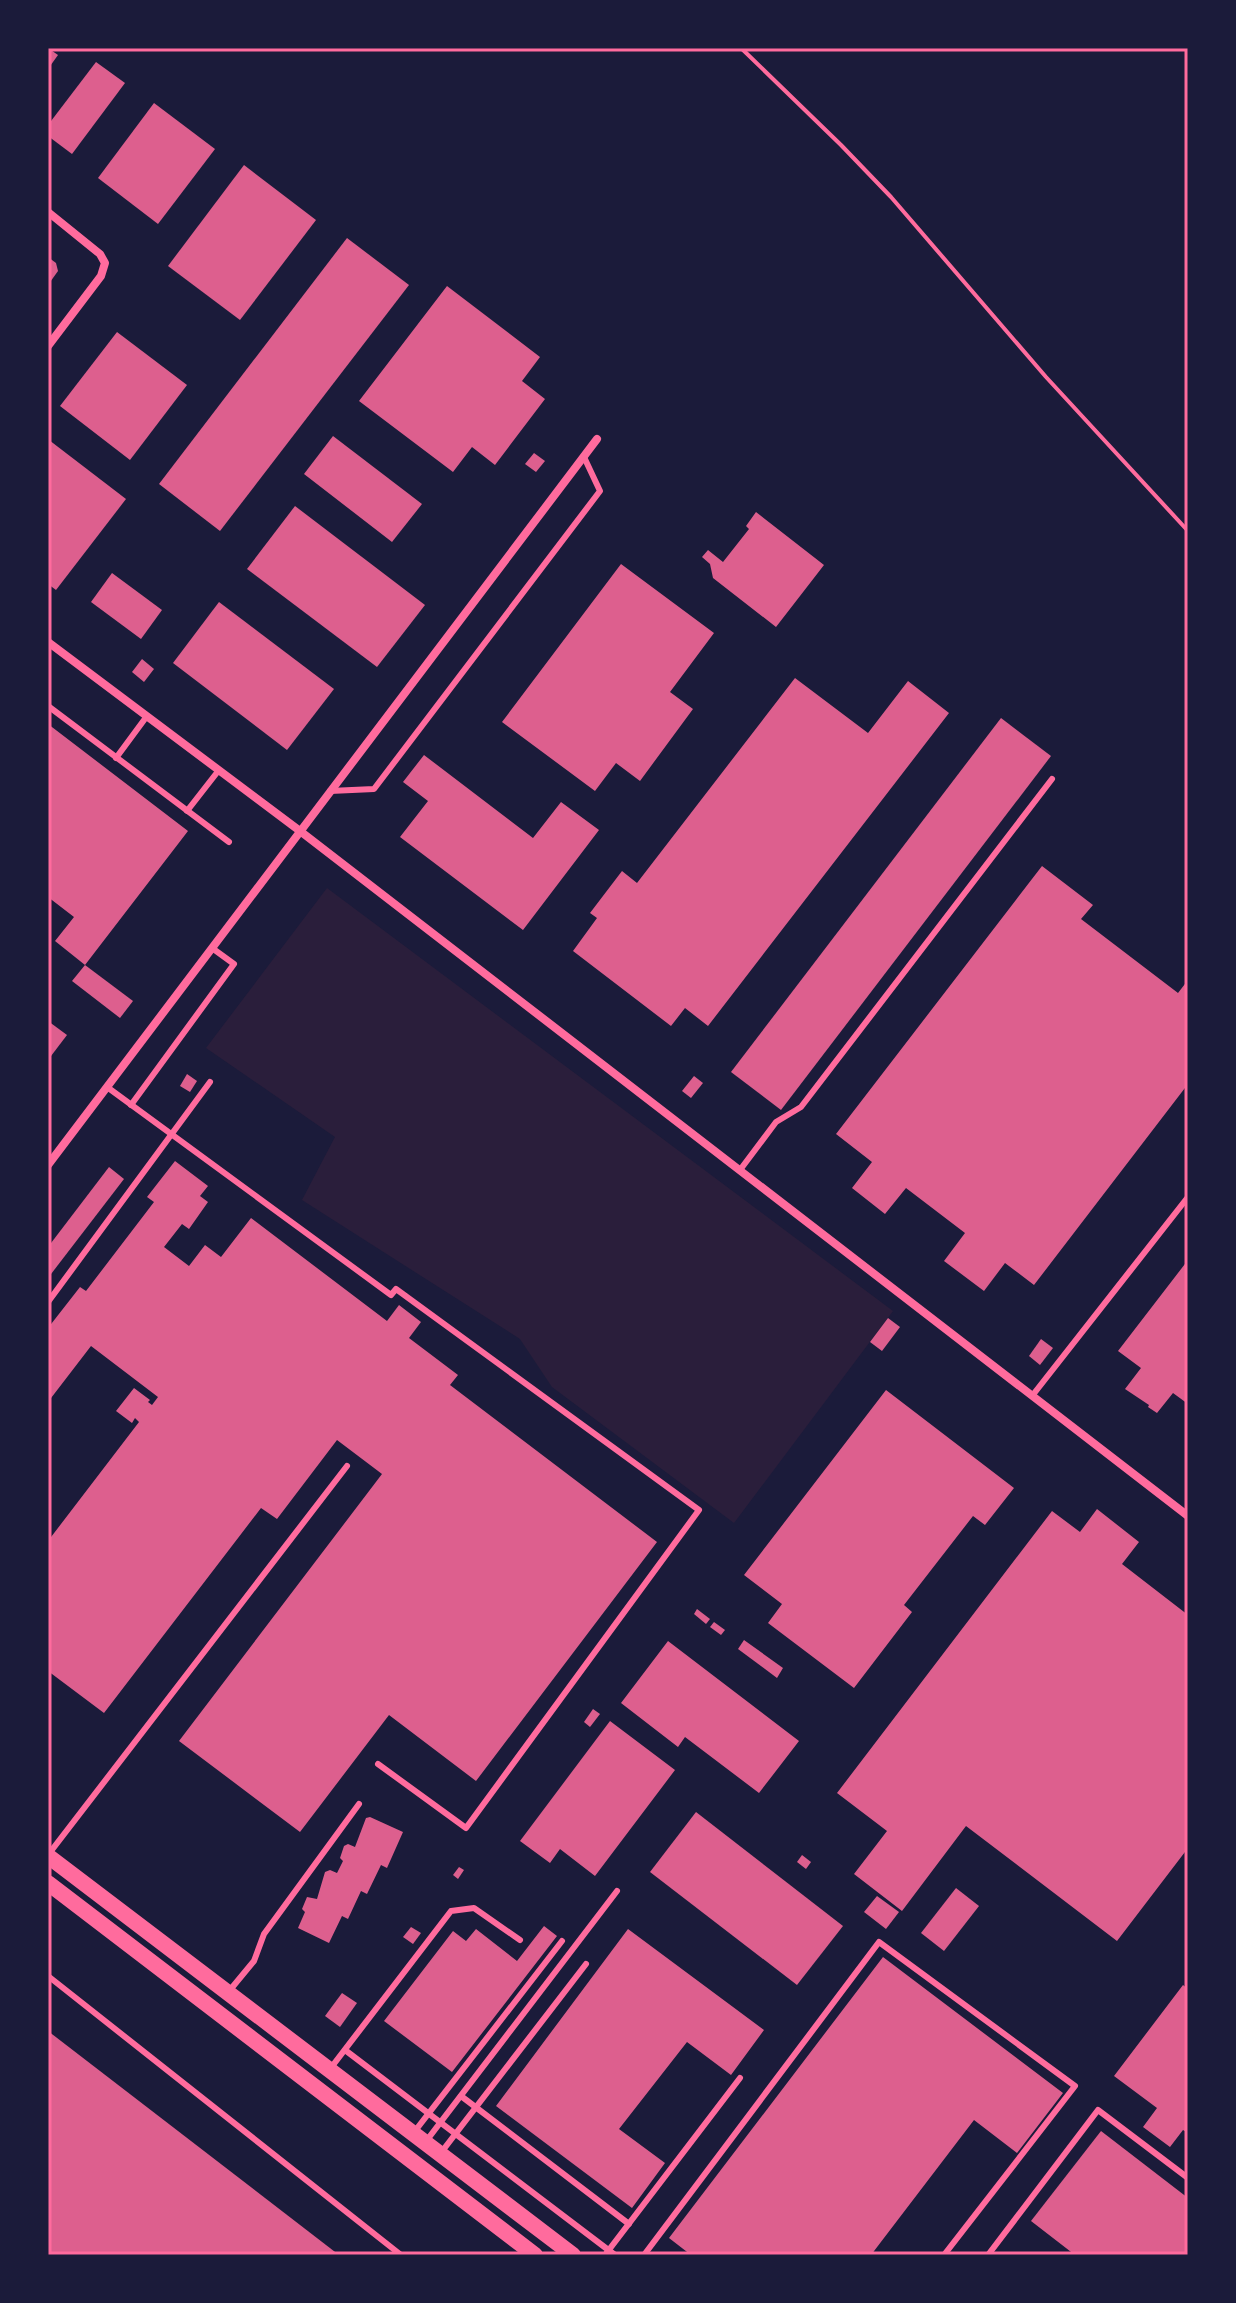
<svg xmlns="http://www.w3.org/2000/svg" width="1236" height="2303" font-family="Signika,sans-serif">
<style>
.green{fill:#2a1e3b}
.building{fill:#dd5f8e}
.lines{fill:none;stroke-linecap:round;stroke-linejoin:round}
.path{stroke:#ff6b9d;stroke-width:4}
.service{stroke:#ff6b9d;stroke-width:6}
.minor{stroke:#ff6b9d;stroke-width:8}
.secondary{stroke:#ff6b9d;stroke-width:16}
.neatline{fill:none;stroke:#ff6b9d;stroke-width:3}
</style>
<rect width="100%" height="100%" fill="#1b1b3a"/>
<path class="green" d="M327,888L893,1311L734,1523L552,1387L520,1339L302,1200L335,1137L206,1048Z"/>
<g class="building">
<path d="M48,48L58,55L48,69Z"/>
<path d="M96,62L125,83L72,154L48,136V125Z"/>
<path d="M154,103L215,149L158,224L98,178Z"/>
<path d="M244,165L316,220L240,320L168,266Z"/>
<path d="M347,238L409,285L220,531L159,484Z"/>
<path d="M48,257L56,263L58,271L48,285Z"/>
<path d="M447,286L540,357L522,381L545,399L495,465L472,447L453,472L359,401Z"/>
<path d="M117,332L187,385L130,460L60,406Z"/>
<path d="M333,436L422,504L392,542L304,474Z"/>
<path d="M49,440L126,499L56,590L48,584Z"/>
<path d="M534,453L545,461L536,472L525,464Z"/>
<path d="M295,506L425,605L377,667L247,569Z"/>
<path d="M756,512L824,565L776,627L713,578L710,564L702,557L708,550L723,562L749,529L746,526Z"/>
<path d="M621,564L714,633L670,692L693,709L640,781L616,763L595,791L502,722Z"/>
<path d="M112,573L162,610L141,639L91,602Z"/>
<path d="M219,602L334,689L287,750L173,663Z"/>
<path d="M142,659L154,669L144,682L132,672Z"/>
<path d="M795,678L868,733L908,681L949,713L708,1026L685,1008L671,1026L573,951L597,918L590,913L622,871L637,883Z"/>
<path d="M1001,718L1051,756L781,1110L731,1072Z"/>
<path d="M48,724L188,831L85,965L55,941L74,917L48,897Z"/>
<path d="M424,755L533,838L561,802L599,830L523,930L400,837L428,801L403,782Z"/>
<path d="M1042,866L1093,905L1081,919L1178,993L1188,980V1084L1034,1285L1005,1263L984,1291L944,1261L965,1233L906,1188L885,1214L852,1188L872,1162L836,1134Z"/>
<path d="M85,965L133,1001L120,1018L72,981Z"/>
<path d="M48,1021L67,1035L48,1060Z"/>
<path d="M187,1074L197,1081L190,1092L180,1086Z"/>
<path d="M694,1076L703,1083L691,1098L682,1091Z"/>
<path d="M175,1161L208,1186L200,1196L208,1202L189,1229L182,1224L164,1247L189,1266L205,1245L221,1257L251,1218L387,1321L399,1305L421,1322L409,1338L458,1375L450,1385L657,1542L476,1781L389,1715L300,1832L179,1741L382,1474L337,1440L277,1519L261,1508L104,1713L48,1671V1541L139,1422L135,1418L132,1423L116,1411L134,1388L150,1400L148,1402L152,1405L158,1397L91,1346L48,1402V1328L80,1287L86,1291L154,1202L147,1197Z"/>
<path d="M109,1167L124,1179L48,1278V1247Z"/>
<path d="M1188,1260V1404L1173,1393L1157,1413L1148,1407L1149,1405L1125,1389L1141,1368L1118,1351Z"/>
<path d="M888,1318L900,1327L882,1351L870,1342Z"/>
<path d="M1041,1339L1053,1348L1040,1365L1029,1356Z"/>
<path d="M886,1390L1014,1488L985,1525L973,1516L904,1605L912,1612L854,1688L768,1623L782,1604L744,1575Z"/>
<path d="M1097,1509L1139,1542L1122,1564L1188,1615V1848L1117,1941L966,1826L902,1911L854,1874L887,1831L837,1793L1052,1511L1080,1532Z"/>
<path d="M697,1609L710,1619L706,1624L694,1614Z"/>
<path d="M714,1622L725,1630L721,1635L710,1627Z"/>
<path d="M744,1640L783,1668L777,1678L738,1649Z"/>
<path d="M668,1641L799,1741L759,1793L685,1737L678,1747L621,1703Z"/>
<path d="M593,1709L600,1714L590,1727L584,1722Z"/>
<path d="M610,1721L675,1770L595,1876L560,1849L550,1863L520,1841Z"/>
<path d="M696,1812L843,1926L797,1985L650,1872Z"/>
<path d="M370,1817L403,1832L387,1868L381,1865L367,1894L361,1891L348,1919L342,1916L329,1943L298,1928L305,1912L302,1909L307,1897L317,1899L325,1872L330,1870L337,1873L343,1861L340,1858L344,1846L348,1844L355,1847L366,1818Z"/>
<path d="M802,1855L811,1862L806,1869L797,1862Z"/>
<path d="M459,1867L464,1870L458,1879L453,1875Z"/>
<path d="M956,1888L979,1906L944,1951L921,1933Z"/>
<path d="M877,1896L899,1912L886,1929L864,1912Z"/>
<path d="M544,1926L557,1936L452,2072L384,2021L453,1931L466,1941L476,1929L517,1961Z"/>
<path d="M411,1927L421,1933L413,1944L403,1937Z"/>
<path d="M628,1929L764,2030L731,2075L687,2042L619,2129L665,2163L632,2208L496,2106Z"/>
<path d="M883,1957L1063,2093L1017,2153L974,2120L871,2255H691L669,2238Z"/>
<path d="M1183,1985L1188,1989V2133L1183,2130L1170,2147L1143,2127L1157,2108L1114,2076Z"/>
<path d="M342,1993L357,2003L340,2027L325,2016Z"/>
<path d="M48,2031L339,2255H48Z"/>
<path d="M1101,2131L1188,2198V2255H1075L1031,2221Z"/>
</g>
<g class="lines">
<path class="path" d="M741,48L841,145L891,197L1046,377L1188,531"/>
<g class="service">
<path d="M48,706L229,842"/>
<path d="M116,758L147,716"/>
<path d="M330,791L374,789L600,491L584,457"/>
<path d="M187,811L219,770"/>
<path d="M107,1087L391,1295L396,1289L699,1510L466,1828L378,1764"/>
<path d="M131,1105L234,964L212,948"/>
<path d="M740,1170L776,1122L801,1107L1052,779"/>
<path d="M48,1302L210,1082"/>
<path d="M1032,1396L1188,1197"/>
<path d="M48,1855L347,1466"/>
<path d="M48,1976L401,2255"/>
<path d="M230,1990L254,1961L264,1934L359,1804"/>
<path d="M345,2050L615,2255"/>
<path d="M330,2069L451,1911L474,1908L520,1940"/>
<path d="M461,2096L629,2224"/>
<path d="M415,2131L562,1941"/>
<path d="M427,2140L617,1891"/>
<path d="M440,2154L586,1964"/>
<path d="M605,2255L740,2078"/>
<path d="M644,2255L879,1942L1075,2086L944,2255"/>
<path d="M988,2255L1098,2110L1188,2178"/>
</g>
<g class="minor">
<path d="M48,212L100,254L105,263L101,276L48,346"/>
<path d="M48,642L300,831L1188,1516"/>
<path d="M48,1165L597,439"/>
</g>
<g class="secondary">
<path d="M48,1856L573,2255"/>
<path d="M48,1883L535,2255"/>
</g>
</g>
<rect width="1236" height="2303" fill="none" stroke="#1b1b3a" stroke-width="100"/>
<rect x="50" y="50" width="1136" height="2203" class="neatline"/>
</svg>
